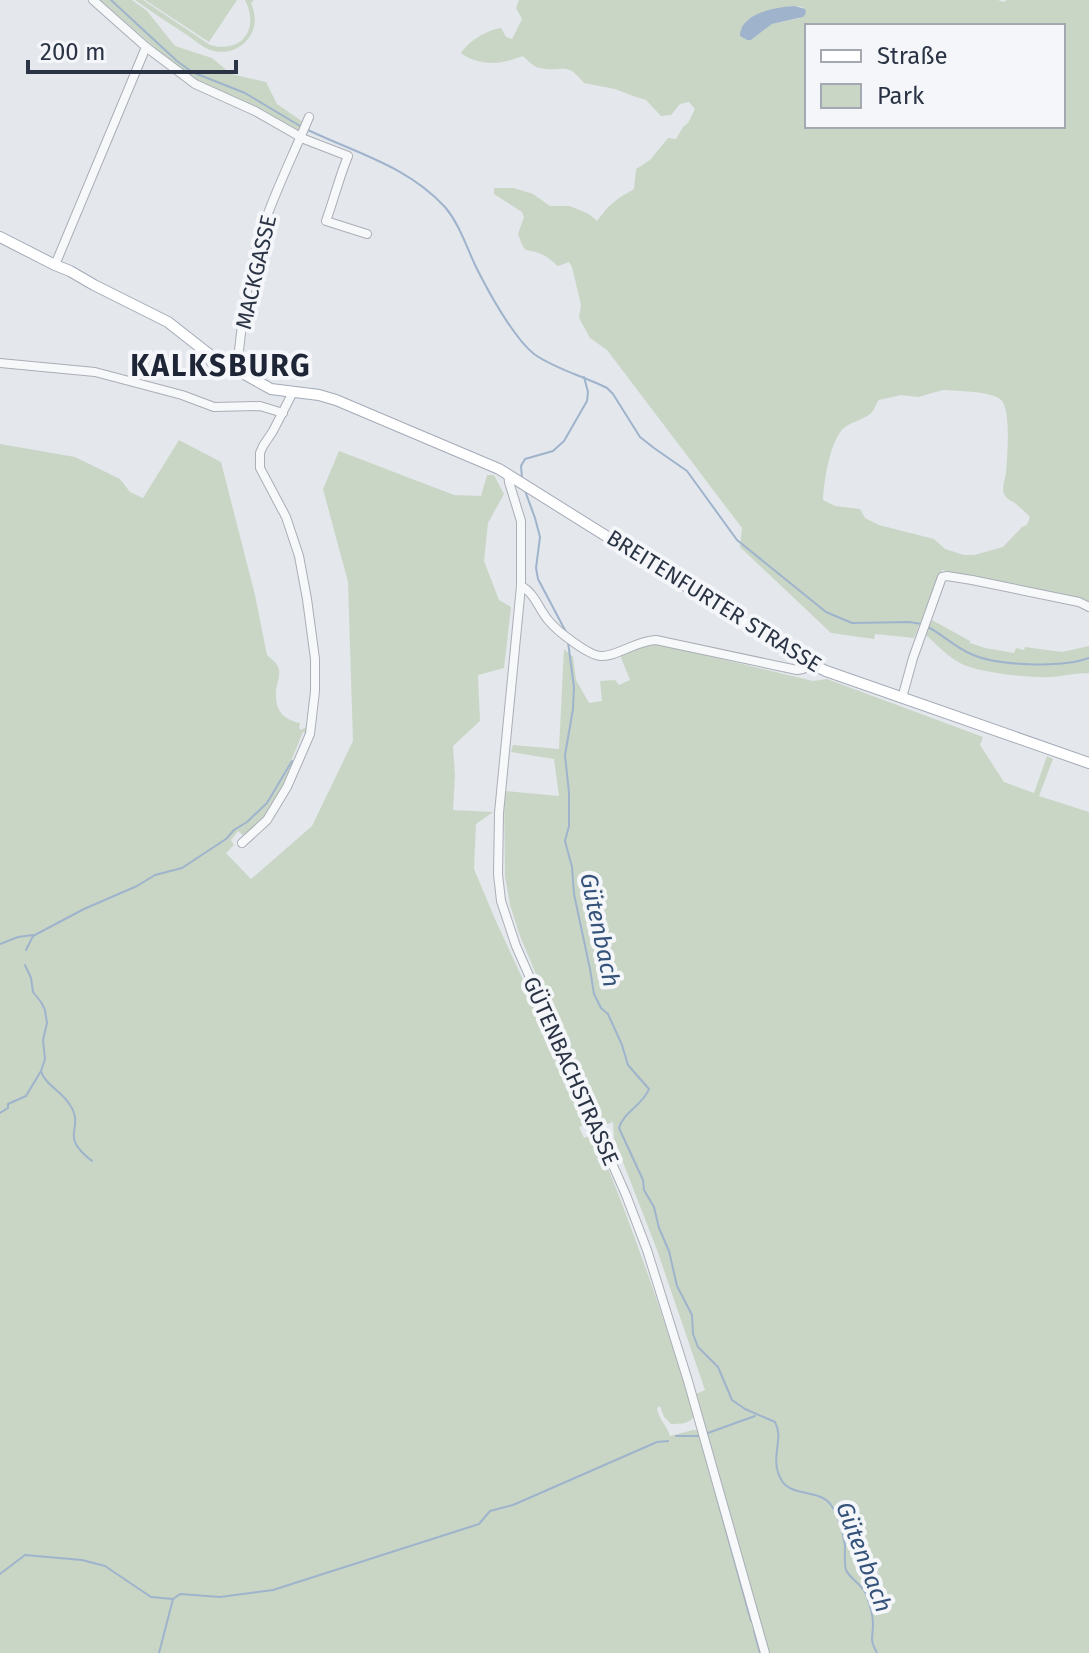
<svg xmlns="http://www.w3.org/2000/svg" width="1089" height="1653" font-family="'Fira Sans',sans-serif">
<style>
.green{fill:#c9d6c5;fill-rule:evenodd}
.water{fill:#9fb4cc}
.lines{fill:none;stroke-linecap:round;stroke-linejoin:round}
.stream{stroke:#9fb4cc;stroke-width:2}
.minor-casing{stroke:#a9aeb7;stroke-width:10}
.major-casing{stroke:#a3abb8;stroke-width:12}
.minor{stroke:#f7f8fa;stroke-width:8}
.major{stroke:#fff;stroke-width:10}
.labels{text-anchor:middle;dominant-baseline:central;stroke-width:8;stroke-linejoin:round;paint-order:stroke}
.street-label{font-size:22px;fill:#2b3445;stroke:#f4f6f9}
.water-label{font-size:24px;font-style:italic;fill:#34527a;stroke:#f4f6f9}
.district-label{font-size:30px;font-weight:bold;letter-spacing:2px;fill:#1d2536;stroke:#f4f6f9}
</style>
<rect width="100%" height="100%" fill="#e4e7ec"/>
<g class="green">
<path d="M100,0H132L147,11L175,46L212,58L231,74L266,82L277,104L303,122L298,131L256,108L190,78Z"/>
<path d="M135,0H143L210,45C242,54 260,29 245,0H254L251,3C256,15 257,28 248,39C240,49 227,54 214,51C204,49 196,41 187,35C170,24 152,12 135,0Z"/>
<path d="M145,0H237L209,42Z"/>
<path d="M519,0H998L1003,2L1007,0H1089V602L942,570L914,638L875,634L874,639L831,633L740,547L742,528L607,350L590,338L579,318L581,305L572,267L569,262L558,266C553,262 547,256 541,254C524,247 526,256 518,234L524,217L522,212L494,194V188H514L533,194L550,206H570L589,214L597,221L608,207L619,198L634,189L636,169L650,160L668,138L676,139L683,127L688,123L695,109L689,102L680,104L671,115L661,116L646,100L633,96L615,89L584,83C566,60 563,73 540,68C534,67 528,61 523,56C516,58 510,61 502,62C489,65 471,61 461,53C469,41 487,30 501,28L506,37L512,39L522,19L516,8ZM795,6L802,7L806,13L800,18L772,24L751,40L744,39L745,22C761,12 775,8 795,6ZM807,26H1063V126H807ZM943,390C957,391 989,391 1000,399C1012,408 1007,457 1006,473C1005,481 1000,490 1006,497C1008,500 1013,501 1016,504C1021,508 1025,512 1030,517L1027,525L1022,527L1003,547L974,555H964L945,549L934,539L879,525L865,518L860,509L835,506L823,500C824,481 830,439 845,427C853,421 867,419 873,411C875,408 876,403 879,400L901,395L918,397Z"/>
<path d="M179,440L221,462L255,595L267,655C272,660 278,663 279,670C280,676 277,683 276,690C275,709 281,719 300,723L299,728L301,730L308,726L306,733L303,732L291,761L295,763L290,776L263,821L245,837L238,831L231,840L234,845L226,853L251,879L312,826L353,741L348,582L323,489L339,451L454,495L481,496L487,475H494L504,494L488,523L484,561L499,600L511,607L504,668L478,675L480,721L453,746L455,775L453,810L493,812L476,824L474,869L495,919L589,1123L579,1127L584,1138L594,1134C633,1226 664,1320 695,1415C690,1424 681,1424 671,1424L664,1417L660,1406L657,1408C658,1419 667,1425 670,1436L693,1430L707,1431L696,1394L705,1390L657,1250L614,1139L613,1122L602,1126L546,998L520,936L510,905L505,876L504,791L559,796L554,759L511,752L513,745L559,749L564,649L573,657L576,680L589,703L602,701L600,681L615,680L619,685L630,680L620,655L643,647L659,644L813,681L827,679L983,737L980,745L1004,782L1034,793L1047,756L1053,759L1039,796L1089,812V1653H0V444L75,457L120,479L130,492L143,498Z"/>
<path d="M932,620L970,641V643L985,648L1014,653L1016,648L1024,650L1025,647L1062,652L1089,646V673C1074,673 1065,676 1052,677C1031,678 978,673 960,663C947,656 936,644 926,635Z"/>
</g>
<path class="water" d="M795,6L805,9L806,13L803,17L772,24L751,40H747L740,36C740,13 776,7 795,6Z"/>
<g class="lines">
<g class="stream">
<path d="M111,0L177,61L192,72L245,93L300,126"/>
<path d="M306,129C355,153 406,165 445,207C460,225 466,246 476,267C488,291 513,337 534,354C555,369 583,376 607,388L613,394L640,437L654,448L687,471L737,540L826,612L852,623L909,622L922,624"/>
<path d="M522,478L521,466L525,459L553,451L564,441L587,401L588,392L584,377"/>
<path d="M524,488L535,518L540,537L536,568L538,579L566,632"/>
<path d="M928,627C943,635 955,647 971,654C997,666 1062,668 1089,658"/>
<path d="M568,642L574,687L573,709L565,755L569,793V826L565,841L572,867L574,894L590,969L594,994L601,1008L608,1014L622,1045L628,1065L649,1089C643,1105 624,1111 619,1128L643,1180L644,1190L654,1207L659,1228L669,1251L677,1286L692,1315L693,1334L698,1347L718,1367L732,1400L745,1409L775,1422C785,1440 768,1458 782,1481C792,1497 820,1489 831,1505C839,1516 843,1532 845,1546C845,1553 844,1563 846,1570C850,1579 862,1584 866,1594C869,1602 873,1614 873,1624C873,1639 869,1638 877,1653"/>
<path d="M0,944L18,937L33,935"/>
<path d="M26,950L33,936L84,909L137,886L155,875L182,868L226,839L234,830L247,822L267,803L292,761"/>
<path d="M41,1071C45,1085 63,1092 70,1105C86,1130 57,1134 92,1161"/>
<path d="M0,1113L8,1108V1104L26,1096L41,1071L45,1059L43,1040L47,1023L45,1010L41,1002L33,992L31,978L25,965"/>
<path d="M705,1434L755,1416"/>
<path d="M676,1436H699"/>
<path d="M714,1487L751,1621"/>
<path d="M0,1574L25,1555L82,1560L105,1566L151,1597L173,1599"/>
<path d="M754,1631L760,1653"/>
<path d="M159,1653L173,1599L180,1594L220,1597L273,1590L479,1524L490,1511L513,1505L657,1442L668,1441"/>
</g>
<defs>
<g id="minor">
<path d="M93,0L146,47L195,84L255,111L304,139L348,156C339,178 334,199 326,221L367,234"/>
<path d="M55,265L146,47"/>
<path d="M0,363L95,372L182,395L214,407L260,406L283,413"/>
<path d="M237,370C242,319 248,268 266,219C278,185 295,151 309,117"/>
<path d="M508,474L509,482L521,521V586L499,813L498,874L501,901L516,946L626,1195L647,1250L688,1381L765,1653"/>
<path d="M521,586C535,593 539,610 549,621C557,631 589,656 601,656C616,657 635,641 656,640L797,670L803,669L809,663"/>
<path d="M902,698L913,658L942,577L947,576L972,580L1079,602L1089,607"/>
<path d="M242,843L267,820L287,787L310,734L315,691V659L307,599L299,556L286,517L260,468V453L263,446L273,431L293,392"/>
</g>
<g id="major">
<path d="M0,237L55,265L70,271L94,285L168,322L210,355"/>
<path d="M211,361L237,370L271,389L319,395L336,400L499,469L809,663L826,671L1089,763"/>
</g>
</defs>
<use href="#minor" class="minor-casing"/>
<use href="#major" class="major-casing"/>
<use href="#minor" class="minor"/>
<use href="#major" class="major"/>
</g>
<g class="labels">
<g class="street-label">
<text transform="translate(256 272) rotate(-77)">MACKGASSE</text>
<text transform="translate(714 601) rotate(32)">BREITENFURTER STRASSE</text>
<text transform="translate(571 1071) rotate(66)">GÜTENBACHSTRASSE</text>
</g>
<g class="water-label">
<text transform="translate(600 930) rotate(78)">Gütenbach</text>
<text transform="translate(864 1557) rotate(69)">Gütenbach</text>
</g>
<g class="district-label">
<text x="221" y="366">KALKSBURG</text>
</g>
</g>
<rect x="805" y="24" width="260" height="104" fill="#f4f6f9" stroke="#a4a8b1" stroke-width="2"/>
<rect x="821" y="50" width="40" height="12" fill="#ffffff" stroke="#a4a8b1" stroke-width="2"/>
<text x="877" y="64" font-size="24" fill="#2b3445">Straße</text>
<rect x="821" y="84" width="40" height="24" fill="#c9d6c5" stroke="#a4a8b1" stroke-width="2"/>
<text x="877" y="104" font-size="24" fill="#2b3445">Park</text>
<path d="M28 60v12h208v-12" fill="none" stroke="#2b3445" stroke-width="4"/>
<text x="40" y="60" font-size="24" fill="#2b3445" stroke="#f4f6f9" stroke-width="6" paint-order="stroke">200 m</text>
</svg>
